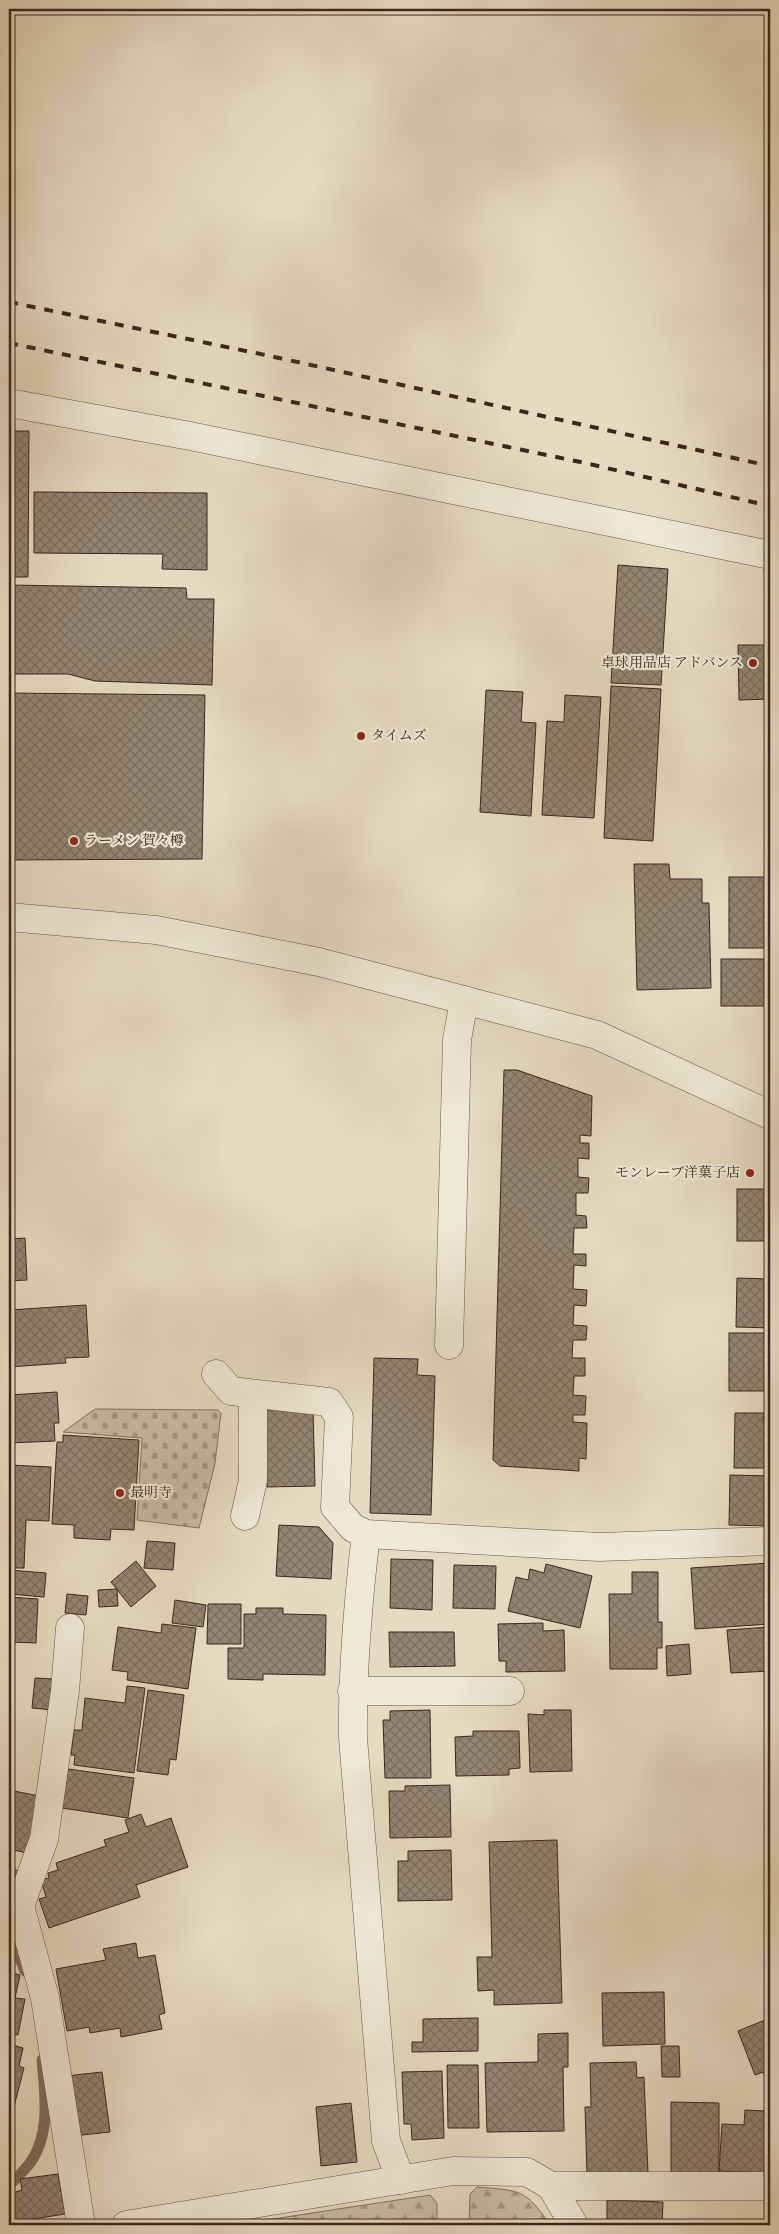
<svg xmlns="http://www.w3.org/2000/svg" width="779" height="2234" font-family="Vollkorn,'Noto Serif JP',serif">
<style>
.forest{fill:url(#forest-firs);stroke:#827262}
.cemetery{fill:url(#cemetery-stones);stroke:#827262}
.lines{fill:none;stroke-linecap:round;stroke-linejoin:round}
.stream{stroke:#7e6e60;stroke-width:11}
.building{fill:url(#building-cross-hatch);stroke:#3b271f}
.minor-casing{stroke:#665448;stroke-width:29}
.minor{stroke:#eee8d7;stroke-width:28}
.rail{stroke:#3b271f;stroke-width:4;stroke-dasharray:9 9;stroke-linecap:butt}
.poi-dot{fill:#8f2418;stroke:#eee8d7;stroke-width:2}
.labels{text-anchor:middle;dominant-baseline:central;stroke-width:4.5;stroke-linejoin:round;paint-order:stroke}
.poi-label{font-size:14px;fill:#3b271f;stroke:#eee8d7;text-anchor:start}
</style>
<defs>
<pattern id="forest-firs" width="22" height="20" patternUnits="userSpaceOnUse" patternTransform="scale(1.25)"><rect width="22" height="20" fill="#c8bca6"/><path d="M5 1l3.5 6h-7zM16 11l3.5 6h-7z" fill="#a49987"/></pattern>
<pattern id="cemetery-stones" width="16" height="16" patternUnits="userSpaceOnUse" patternTransform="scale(1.25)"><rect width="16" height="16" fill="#c8bca6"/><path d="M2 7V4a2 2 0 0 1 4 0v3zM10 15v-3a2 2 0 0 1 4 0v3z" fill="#a49987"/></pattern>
<pattern id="building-cross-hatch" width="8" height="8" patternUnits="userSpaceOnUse" patternTransform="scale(1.25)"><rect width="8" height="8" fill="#938574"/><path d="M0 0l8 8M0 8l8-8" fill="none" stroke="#796d5f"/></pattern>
</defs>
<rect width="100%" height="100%" fill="#e5dbc2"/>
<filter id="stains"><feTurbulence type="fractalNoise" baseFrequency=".004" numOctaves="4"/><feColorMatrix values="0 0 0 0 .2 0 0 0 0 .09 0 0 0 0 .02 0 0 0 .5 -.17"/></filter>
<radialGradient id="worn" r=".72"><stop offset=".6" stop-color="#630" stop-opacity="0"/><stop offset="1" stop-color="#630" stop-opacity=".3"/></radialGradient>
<g class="forest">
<path d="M477,2187C520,2191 525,2188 550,2225H469L470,2194Z"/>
<path d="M430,2195L437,2203V2225H234Z"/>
</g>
<path class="cemetery" d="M95,1409L218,1410L221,1413L215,1463L199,1528L137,1520L142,1438L63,1432Z"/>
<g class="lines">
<g class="stream">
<path d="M9,1931L25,1971"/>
<path d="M9,2186C16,2178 24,2171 30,2163C51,2134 45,2093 42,2060"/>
</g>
</g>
<g class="building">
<path d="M9,431H29L28,577H9Z"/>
<path d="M34,492L207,493V570L162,569L163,554L34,553Z"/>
<path d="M618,565L668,569L661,685L611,683Z"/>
<path d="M9,585L186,588L187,599H214L212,685L95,681L68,674H9Z"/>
<path d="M738,645H770V699L739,700Z"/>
<path d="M611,686L661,689L653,841L604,838Z"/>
<path d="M486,690L523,692L521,722L536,723L531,816L480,812Z"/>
<path d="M9,693L205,695L202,859L9,860Z"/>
<path d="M565,695L601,697L594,818L542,815L547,721L564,722Z"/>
<path d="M634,864H669L670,879H702V903H709L711,988L637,990Z"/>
<rect x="729" y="877" width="41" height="71"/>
<rect x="721" y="959" width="49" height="47"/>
<path d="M504,1070H517L592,1096L591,1136L580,1135V1143H589V1159L578,1158V1177L589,1178L588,1193H576V1215L586,1216L587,1228H574L573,1254H586V1266L574,1265L573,1289L587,1290L586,1306L574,1305L573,1325L587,1326L586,1340H573L572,1358H585V1376H574L573,1395L586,1396L585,1415H573V1422L587,1423L586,1459L579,1458V1471L500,1466L493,1460Z"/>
<rect x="737" y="1189" width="33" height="52"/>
<path d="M25,1238L27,1280L9,1281V1239Z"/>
<path d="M737,1278L770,1279V1328L736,1327Z"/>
<path d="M86,1305L89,1357L65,1358L66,1363L9,1367V1310Z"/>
<rect x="729" y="1333" width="41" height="58"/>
<path d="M374,1358L418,1359L417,1375L435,1376L431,1515L370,1513Z"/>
<path d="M57,1392L59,1423H54L55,1441L9,1443V1395Z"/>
<path d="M313,1408L315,1486L267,1487L265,1410Z"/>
<path d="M735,1413H764L763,1421H770V1468H734Z"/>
<path d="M63,1435L139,1440L134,1530L111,1529L110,1540L74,1538V1525L52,1524L57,1442H63Z"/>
<path d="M9,1465L51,1467L49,1521L26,1520L24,1568H9Z"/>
<path d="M730,1475L770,1476V1526L729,1525Z"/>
<path d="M279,1525L319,1527L333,1543L331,1579L276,1576Z"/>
<path d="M147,1541L175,1543L173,1570L144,1568Z"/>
<path d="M391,1559L433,1560L432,1610L390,1608Z"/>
<path d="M136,1561L156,1586L131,1607L111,1582Z"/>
<path d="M770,1563V1624L695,1629L691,1568Z"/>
<path d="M546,1564L592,1576L580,1628L508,1611L516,1577L528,1580L530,1569L544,1573Z"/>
<path d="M454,1565L496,1566L495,1609L453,1608Z"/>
<path d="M9,1570L46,1573L44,1597L9,1594Z"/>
<path d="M632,1572H658V1622H662V1648H657V1669H610L609,1594H632Z"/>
<path d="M117,1589L118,1606L99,1607L98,1590Z"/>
<path d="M67,1594L88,1596L86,1615L65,1613Z"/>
<path d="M9,1597L38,1599L36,1643L9,1642Z"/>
<path d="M175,1600L206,1605L203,1627L172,1623Z"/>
<path d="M208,1604H241V1644H207Z"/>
<path d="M256,1608H283V1614L326,1615L325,1675L263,1674V1680L228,1679V1648H244V1614H256Z"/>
<path d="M543,1623V1631L564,1630L565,1671L506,1672V1661H499L498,1624Z"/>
<path d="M162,1624L196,1628L188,1689L127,1680L128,1672L112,1670L118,1627L161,1633Z"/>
<path d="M770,1627V1671L731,1673L727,1630Z"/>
<path d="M389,1632H454L455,1666L390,1667Z"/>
<path d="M689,1644L691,1674L667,1676L666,1646Z"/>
<path d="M35,1678L54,1679L52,1710L32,1708Z"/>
<path d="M127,1686L145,1688L134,1773L74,1765L75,1755H71L74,1730H82L85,1698L125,1703Z"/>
<path d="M148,1690L184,1695L176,1760L170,1759L168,1775L137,1771Z"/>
<path d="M430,1710L431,1778H385L383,1720H390V1711Z"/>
<path d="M544,1710H571L572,1771L530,1772L528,1714L544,1715Z"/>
<path d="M473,1731H519L520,1768L509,1769V1775L456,1776L455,1737L473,1736Z"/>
<path d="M68,1769L134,1778L128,1818L62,1808Z"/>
<path d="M450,1785L451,1837L390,1838L389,1791H405V1786Z"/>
<path d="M9,1790L39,1796L27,1853L9,1849Z"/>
<path d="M141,1814L146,1827L171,1818L188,1867L136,1885L140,1897L49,1928L39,1899L46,1897L41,1880L49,1878L48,1873L58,1870L56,1863L106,1846L104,1840L129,1832L125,1820Z"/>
<path d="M557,1840L562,2003L494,2005V1990L478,1991L477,1957H492L489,1842Z"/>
<path d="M451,1850L452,1900L398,1901V1861H408V1851Z"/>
<path d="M9,1866L18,1871L9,1889Z"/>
<path d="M136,1943L138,1958L155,1955L165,2013L159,2015L162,2029L121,2037L120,2028L90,2033L89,2027L67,2031L56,1969L106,1960L103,1949Z"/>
<path d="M9,1952L13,1953L9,1972L20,1975L15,1998L25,1999L18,2035L9,2033Z"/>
<path d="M664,1992L665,2044L603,2046L602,1993Z"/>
<path d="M478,2018V2051L412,2052V2042H423V2019Z"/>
<path d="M770,2018V2074L765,2076L763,2072L755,2075L738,2031Z"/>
<path d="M568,2033V2067H563L564,2131L487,2132L485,2063L538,2062V2034Z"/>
<path d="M9,2044L23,2048L19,2066L24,2068L12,2114L9,2113Z"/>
<path d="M661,2046H679L680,2077H662Z"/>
<path d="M636,2062L637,2078L644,2077L648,2173L587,2175L585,2107H591L590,2063Z"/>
<path d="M447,2065H478L479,2128H448Z"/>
<path d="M442,2071L444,2138L412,2140L411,2124H404L402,2072Z"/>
<path d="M102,2072L110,2132L73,2136L66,2076Z"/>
<path d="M671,2102L719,2103V2177H671Z"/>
<path d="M351,2103L357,2162L321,2166L316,2107Z"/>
<path d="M765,2103H770V2173L719,2171L722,2124L744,2125L745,2110L765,2111Z"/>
<path d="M58,2174L65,2214L33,2219L34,2224L9,2225V2194L22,2190L20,2179Z"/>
<path d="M607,2200L663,2202L662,2225H607Z"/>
</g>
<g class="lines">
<defs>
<g id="minor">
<path d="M9,403L190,436L770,555"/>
<path d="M9,917L156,930L319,962L597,1035L770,1115"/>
<path d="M449,1345L457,1040L464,1000"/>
<path d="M216,1374L231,1391L329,1402L339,1417L335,1507L353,1528L366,1534L599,1547L770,1541"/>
<path d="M245,1516L253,1480V1395"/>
<path d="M366,1534C358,1602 352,1669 353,1738L386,2141L401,2180"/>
<path d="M352,1691H510"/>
<path d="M20,1906L44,1839L65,1691L70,1628"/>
<path d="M9,1908L20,1906L45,1998L81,2225"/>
<path d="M551,2186H770"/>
<path d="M126,2225L453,2171L527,2172L551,2186L574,2225"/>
</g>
</defs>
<use href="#minor" class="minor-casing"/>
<use href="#minor" class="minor"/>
<g class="rail">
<path d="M9,302L270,356L770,466"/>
<path d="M9,343L585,463L770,506"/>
</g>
</g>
<g class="poi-dot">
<circle cx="753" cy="663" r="5"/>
<circle cx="361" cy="736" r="5"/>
<circle cx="74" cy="841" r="5"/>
<circle cx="750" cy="1173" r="5"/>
<circle cx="120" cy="1493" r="5"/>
</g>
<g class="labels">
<g class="poi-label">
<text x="743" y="663" text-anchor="end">卓球用品店 アドバンス</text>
<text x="371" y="736">タイムズ</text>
<text x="84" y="841">ラーメン 賀々樽</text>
<text x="740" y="1173" text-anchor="end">モンレーブ洋菓子店</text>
<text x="130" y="1493">最明寺</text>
</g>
</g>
<rect width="779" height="2234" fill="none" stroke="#e5dbc2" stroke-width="30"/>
<rect x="10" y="10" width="759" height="2214" fill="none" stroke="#3b271f" stroke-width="2.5"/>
<rect x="15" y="15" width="749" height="2204" fill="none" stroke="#3b271f"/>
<rect width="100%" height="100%" filter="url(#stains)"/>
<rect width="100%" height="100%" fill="url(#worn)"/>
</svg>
